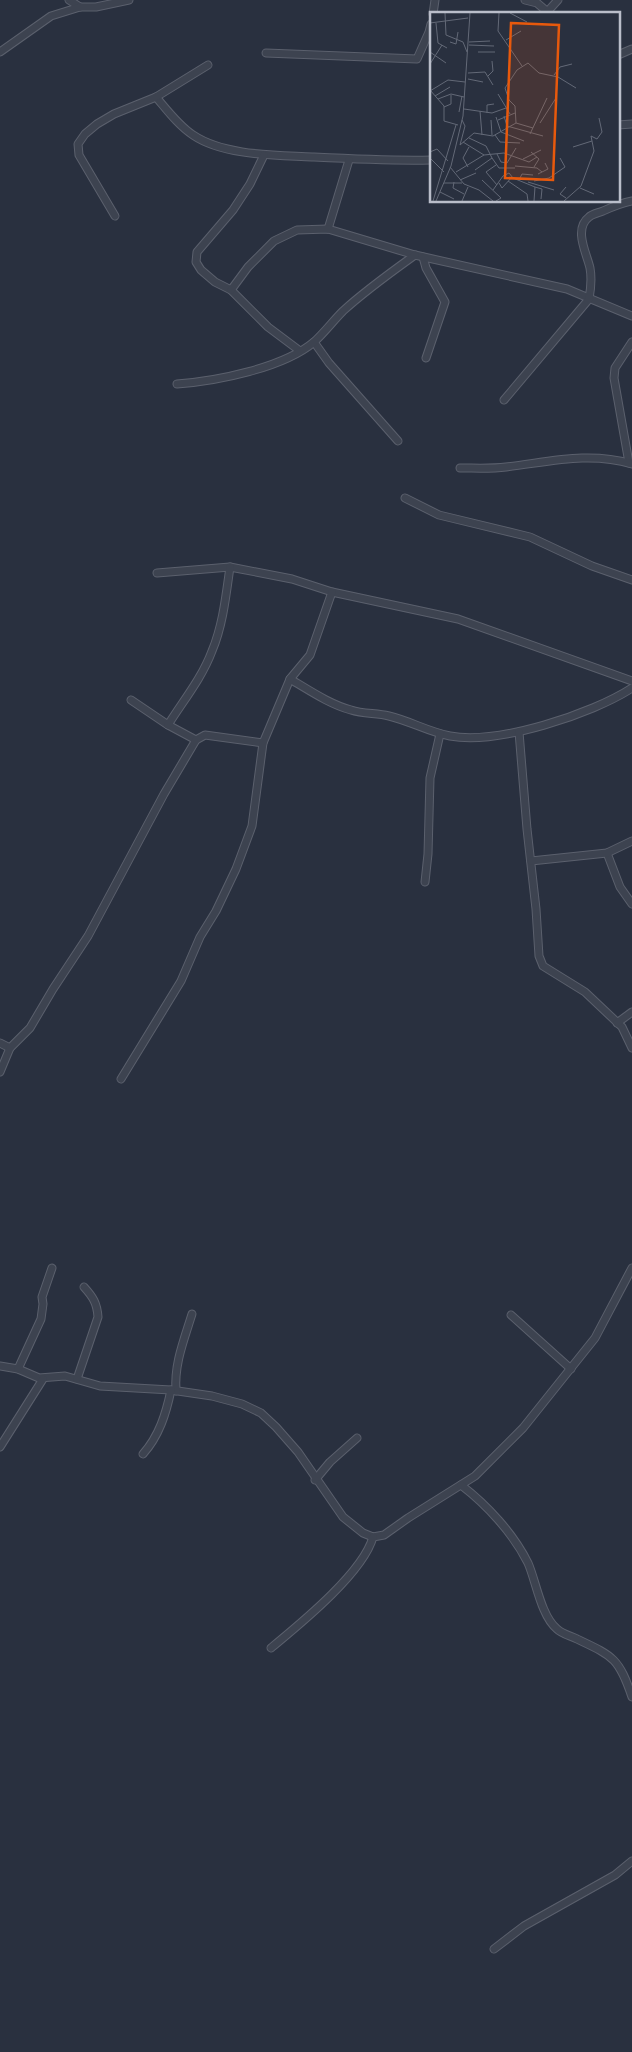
<svg xmlns="http://www.w3.org/2000/svg" width="632" height="2052" font-family="'Golos Text',sans-serif">
<style>
.lines{fill:none;stroke-linecap:round;stroke-linejoin:round}
.street-casing{stroke:#5b606d;stroke-width:9}
.street{stroke:#3d4350;stroke-width:7}
.inset-road{fill:none;stroke:#636977;stroke-width:1}
.view{fill:#e8590c;fill-opacity:0.15;stroke:#e8590c;stroke-width:2.5}
.inset-edge{fill:none;stroke:#babeca;stroke-width:2.5}
</style>
<rect width="100%" height="100%" fill="#29303f"/>
<g class="lines">
<defs>
<g id="street">
<path d="M69,0L80,7"/>
<path d="M525,0L537,3L550,14"/>
<path d="M548,11L558,0"/>
<path d="M433,14L435,0"/>
<path d="M0,52L51,16L80,7H96L129,0"/>
<path d="M266,53L417,59L429,32L431,24"/>
<path d="M618,55L632,49"/>
<path d="M156,97C167,110 179,126 193,135C224,156 277,155 312,157C352,159 391,161 431,160"/>
<path d="M618,125L632,124"/>
<path d="M264,155L250,184L233,210L197,252L196,262L201,270L215,282L231,290L268,327L300,351"/>
<path d="M115,216L79,155L78,144L85,134L97,124L114,114L156,97L208,65"/>
<path d="M328,229L349,160"/>
<path d="M423,257L426,268L445,302L426,358"/>
<path d="M231,290L248,267L274,241L297,230L328,229L415,255L567,289L632,316"/>
<path d="M314,342L329,363L398,441"/>
<path d="M177,384C217,381 283,368 314,342C324,333 333,321 343,311C366,290 390,273 415,255"/>
<path d="M504,400L589,299C591,288 592,279 590,268C587,254 573,229 589,217C592,214 598,213 603,211C612,207 622,203 632,201"/>
<path d="M629,463L614,378L615,368L632,342"/>
<path d="M460,468C475,468 491,469 506,467C549,462 589,451 632,464"/>
<path d="M405,498L439,515L530,537L592,566L632,580"/>
<path d="M157,573L230,567L292,579L332,592L458,619L632,681"/>
<path d="M290,679C309,690 329,704 351,710C363,714 376,713 389,716C410,721 429,732 450,736C498,745 592,714 632,688"/>
<path d="M131,700L168,725L196,740"/>
<path d="M168,725C183,701 202,678 212,651C223,625 226,595 230,567"/>
<path d="M519,732L527,829L536,909L539,956L543,966L585,992L622,1027L632,1048"/>
<path d="M607,853L620,887L632,904"/>
<path d="M531,861L607,853L632,841"/>
<path d="M425,882L428,854L430,778L440,734"/>
<path d="M617,1023L632,1012"/>
<path d="M0,1043L10,1048"/>
<path d="M0,1072L10,1048L30,1028L53,989L88,936L164,794L196,740L205,735L263,743"/>
<path d="M121,1079L181,981L200,937L216,911L236,869L252,826L263,743L290,679L310,655L332,592"/>
<path d="M511,1315L571,1369"/>
<path d="M0,1366L18,1369L39,1378L65,1376L100,1386L171,1390L212,1396L242,1404L261,1413L276,1427L298,1452L343,1517L363,1533L373,1537L384,1535L408,1518L475,1476L523,1428L595,1338L632,1268"/>
<path d="M18,1369L41,1319L43,1304L42,1297L52,1268"/>
<path d="M77,1379L98,1317C97,1303 93,1297 84,1287"/>
<path d="M176,1391C174,1364 184,1340 192,1314"/>
<path d="M0,1447L43,1379"/>
<path d="M143,1454C159,1436 166,1414 171,1390"/>
<path d="M315,1480L330,1462L357,1438"/>
<path d="M461,1485C487,1505 513,1533 528,1563C536,1581 541,1616 557,1629C562,1634 571,1636 577,1639C613,1656 619,1658 632,1697"/>
<path d="M271,1648C300,1624 363,1573 373,1537"/>
<path d="M494,1949L524,1926L615,1875L632,1861"/>
</g>
</defs>
<use href="#street" class="street-casing"/>
<use href="#street" class="street"/>
</g>
<g transform="translate(430 12)">
<rect width="190" height="190" fill="#29303f"/>
<path class="inset-road" d="M15,1L16,23L33,30L37,40M69,1L68,19L92,54M80,1L97,10M0,11L38,6M6,11L8,31L17,36M76,28L91,19M20,30L26,32L28,20M39,30L60,29M39,33L64,34M0,40L16,51M48,40H65M0,52L12,33M38,61L55,60L63,73M124,63L130,55L142,52M58,64L63,59L62,49M38,67L53,70M0,78L14,94V109L28,113M0,79L18,68L35,70M68,82L80,102M5,84L20,75M8,87L21,82L34,85M14,95L21,92V83M34,97L62,101L76,96M50,99L52,123M29,100L32,84M57,101V93L64,92M74,104L77,114L113,124M66,105L71,120M61,108L62,123M68,108L85,101M86,111L85,94L79,88L75,76L87,58L98,51L109,61L128,65L146,76M110,111L126,86M71,120L94,129M100,122L117,86M65,123L70,130L90,131M39,126L56,134L62,146L45,158M33,130L54,143L74,141L99,150L107,145M30,133L44,121L63,124L86,111L103,116M30,133L35,114L32,108M143,135L162,129M0,140L7,137L18,149M101,140L109,147L104,155M67,142L71,150L77,151L86,136M0,146L14,160M62,146L69,156H85M93,147L111,138M66,153L56,160L67,173M85,154L107,156L112,160M20,155L34,172L49,178L63,189M38,155L33,146L39,135M26,160L54,143M108,162L118,157L115,151M90,166L92,162L103,163M30,168L46,161M52,168L71,186L66,189M78,169L97,182L98,189M104,169L119,166L135,155L130,146M24,170L23,176L34,182M98,170L124,178M14,171H32M69,171L72,176L82,165M105,175L112,177L111,187M150,176L164,182M63,178L73,164L79,161L83,166L105,175L104,189M10,180L24,187M136,186L130,182L136,175M3,189L26,113M6,189L21,154L33,104L40,1M32,189L38,175M134,189L151,174L164,139L161,124L167,127L172,120L169,106"/>
<path class="view" d="M81,11L129,13L123,168L75,166Z"/>
<rect width="190" height="190" class="inset-edge"/>
</g>
</svg>
